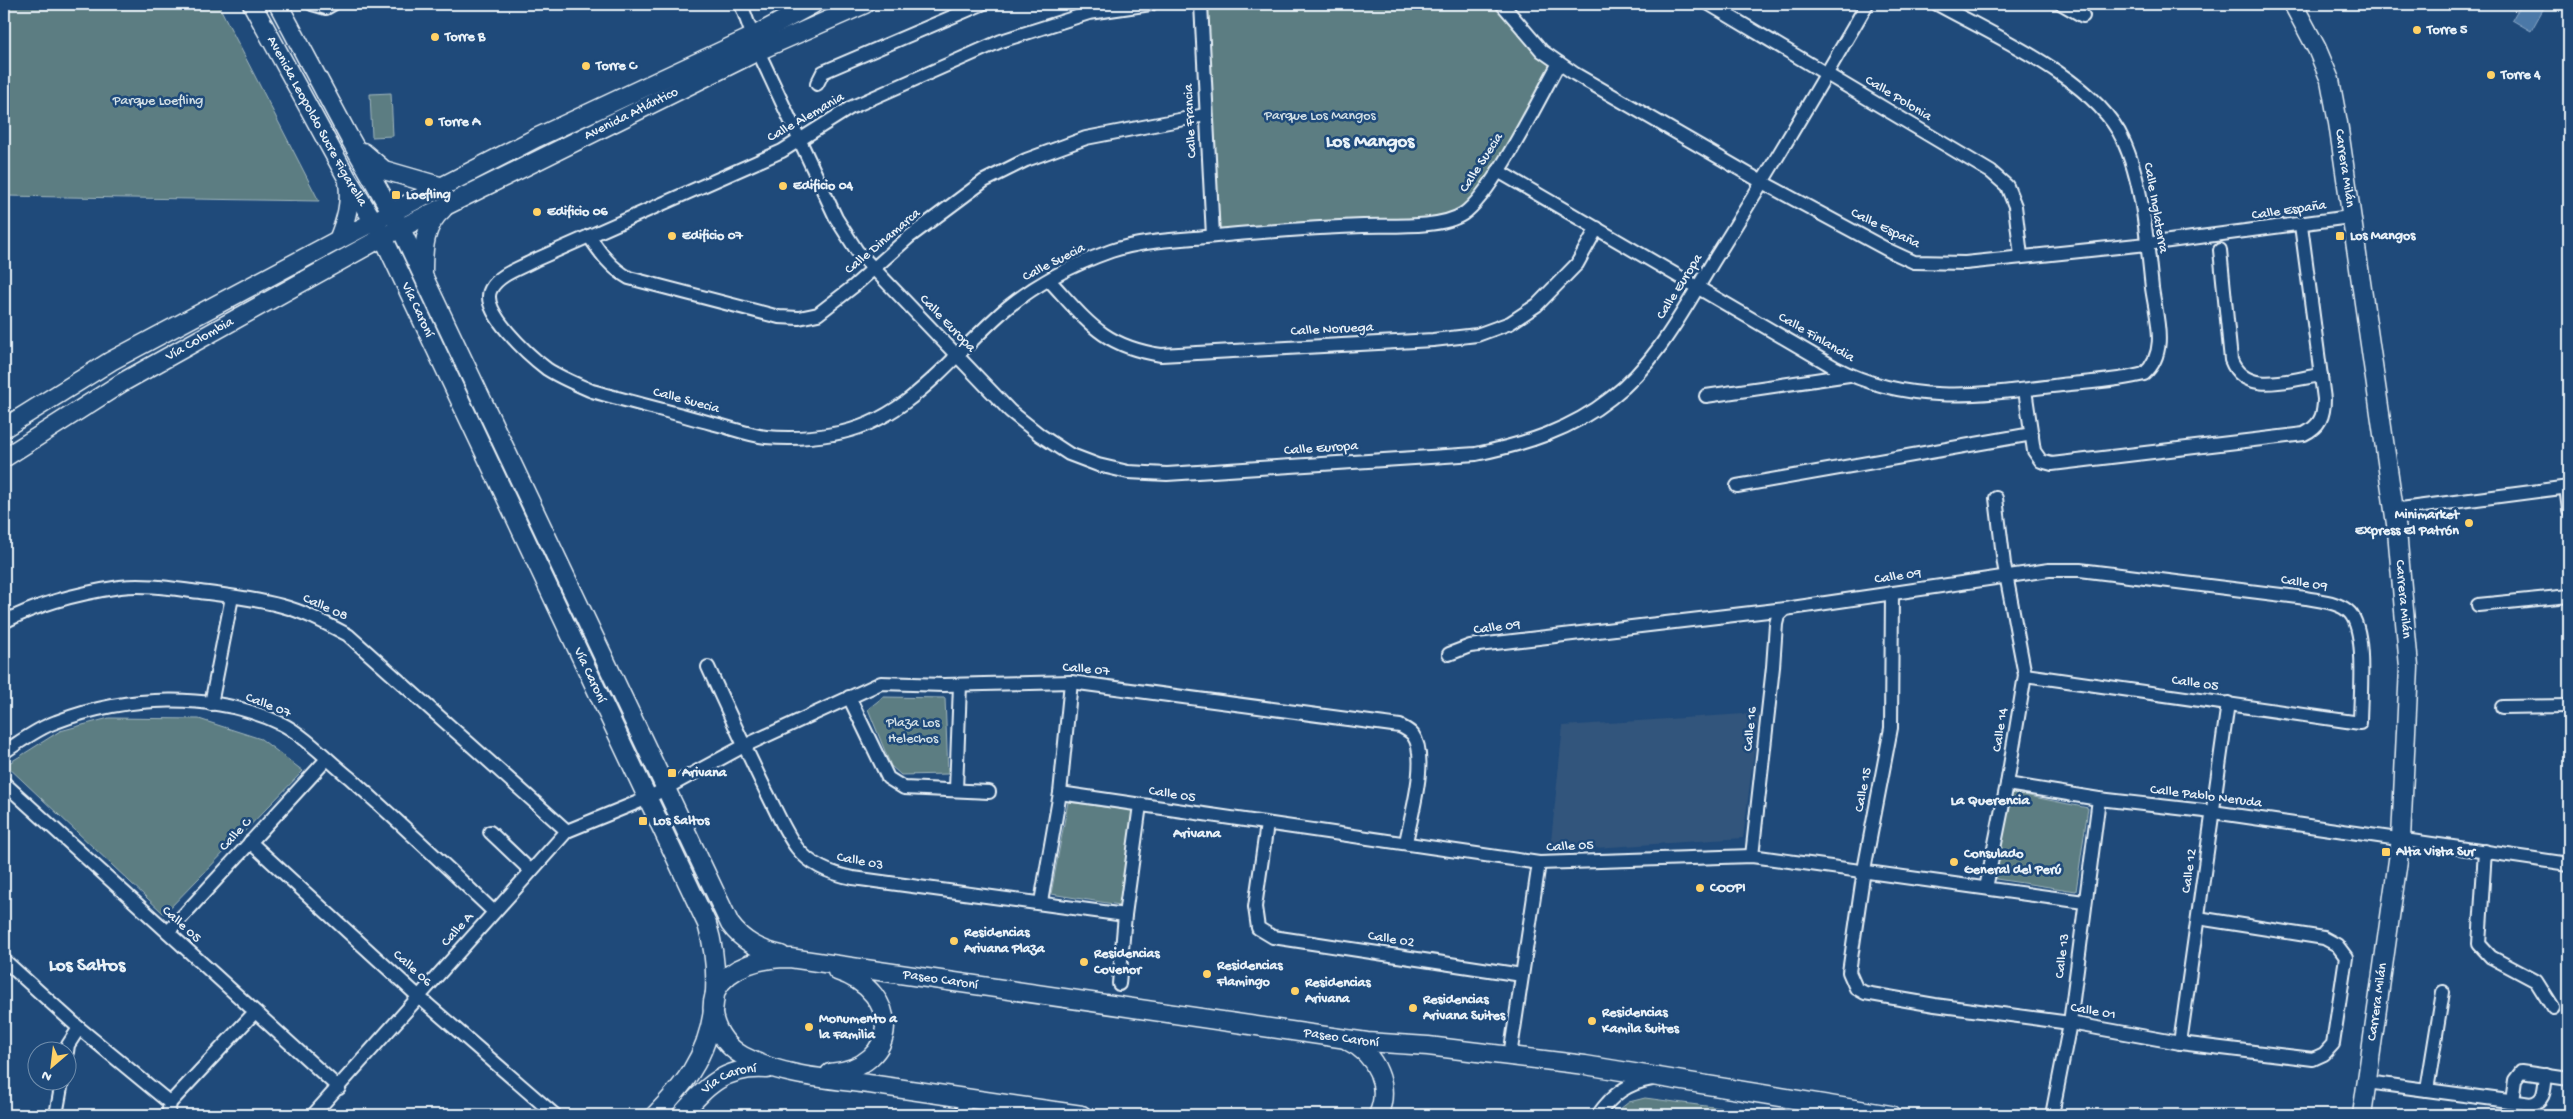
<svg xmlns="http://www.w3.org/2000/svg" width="2573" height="1119" font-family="'Gochi Hand',sans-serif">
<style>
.built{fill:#32557c}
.green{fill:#5b7d82;stroke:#a2b7bd}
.water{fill:#4c78a7;stroke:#8aa8c7}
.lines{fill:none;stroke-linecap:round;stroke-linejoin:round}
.street-casing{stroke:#e8f1f8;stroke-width:16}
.secondary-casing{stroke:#e8f1f8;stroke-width:21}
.street{stroke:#1f4a7a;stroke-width:12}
.secondary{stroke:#1f4a7a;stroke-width:18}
.poi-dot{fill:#ffd166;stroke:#1f4a7a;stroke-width:2}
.labels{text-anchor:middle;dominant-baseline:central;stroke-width:5;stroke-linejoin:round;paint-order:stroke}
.poi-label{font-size:14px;font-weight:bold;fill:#e8f1f8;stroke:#1f4a7a;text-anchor:start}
.street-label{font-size:14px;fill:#e8f1f8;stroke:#1f4a7a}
.park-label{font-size:14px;fill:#d3e0e6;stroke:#1f4a7a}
.neighbourhood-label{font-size:15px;font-weight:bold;fill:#e8f1f8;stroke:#1f4a7a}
.district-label{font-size:19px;font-weight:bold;fill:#e8f1f8;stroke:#1f4a7a}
</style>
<rect width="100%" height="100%" fill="#1f4a7a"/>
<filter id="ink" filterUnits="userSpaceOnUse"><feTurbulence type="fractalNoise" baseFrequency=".02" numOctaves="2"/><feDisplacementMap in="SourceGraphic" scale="10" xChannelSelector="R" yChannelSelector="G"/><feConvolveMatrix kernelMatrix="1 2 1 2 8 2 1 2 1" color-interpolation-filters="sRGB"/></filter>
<g filter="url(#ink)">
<path class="built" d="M1759,713L1743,838L1550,851L1563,726Z"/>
<g class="green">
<path d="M4,4H218L319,201L4,196Z"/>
<path d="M1201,4H1502L1559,63L1475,203L1445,220L1213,236Z"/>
<path d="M391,93L393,136L372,137L370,94Z"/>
<path d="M883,697L945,698L948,774L901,775L891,766L868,709Z"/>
<path d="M109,718L199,719L261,739L303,771L164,914L6,765L60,731Z"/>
<path d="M2009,792L2088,808L2076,891L1996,879Z"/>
<path d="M1068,802L1134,811L1120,905L1051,894Z"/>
<path d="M1645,1098L1774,1115H1612L1629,1102Z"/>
</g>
<path class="water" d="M2521,4H2546L2531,31L2512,20Z"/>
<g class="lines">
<defs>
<g id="street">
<path d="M312,4L326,8L333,4"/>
<path d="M741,4L758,51L836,218L857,251L1010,411L1040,435L1069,454L1098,465L1128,472L1167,474L1476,454C1525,444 1571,430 1611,398C1658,362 1685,307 1716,257C1768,174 1818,89 1867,4"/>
<path d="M1151,4L1089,13L1001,41L850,108L782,151L535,260C521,268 499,274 491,289C478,310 531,357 547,369C561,378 576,384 592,391C631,402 671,412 711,423C729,427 748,435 766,437C788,439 811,438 833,434C909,422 953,353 1008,307C1038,283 1074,264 1111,251C1141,241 1174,240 1206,237C1258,232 1310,228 1363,226C1390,225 1440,229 1463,214C1492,195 1540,97 1559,63"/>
<path d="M1201,4L1213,236"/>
<path d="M1502,4L1542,51L1575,74L1762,182L1890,251L1914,262L1965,263L2147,244L2350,217"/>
<path d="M1709,4L1991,172L2007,186L2015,206L2021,256"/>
<path d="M2062,4L2083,16"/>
<path d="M817,84L823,72L982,4"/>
<path d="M1498,171L1834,367C1909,406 1981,395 2061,385C2089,382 2118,381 2144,374C2169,352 2156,317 2152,288C2147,242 2143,183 2123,140C2096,80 1993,35 1937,4"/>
<path d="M589,236C601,254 611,268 629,278L779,317L799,318L818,314L854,286L909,237L984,181L1026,160L1086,138L1205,115"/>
<path d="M2220,250L2231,360C2245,397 2291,379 2321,375"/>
<path d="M1049,280C1087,321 1102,346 1161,355L1433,340L1477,335L1510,323L1537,305L1577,264L1597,228"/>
<path d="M2025,390L2034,451L2041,461L2052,464L2304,434C2320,426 2324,416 2324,399L2301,225"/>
<path d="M1706,396L1849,375"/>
<path d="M1737,486L2032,434"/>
<path d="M2566,487L2569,510"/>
<path d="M2393,510L2569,487"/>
<path d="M1892,593L1891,728L1864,870L1849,972L1856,988L1865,993L1935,1005L2070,1023L2180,1043L2313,1059L2324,1054L2333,1044L2346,957L2337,945L2324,938L2198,918"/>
<path d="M2478,605L2569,596"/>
<path d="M4,622C39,603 80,593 120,587C143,584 169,588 192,591C222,595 253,598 282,606C305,612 327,624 348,635L567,831"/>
<path d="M1449,654L1470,646L1785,609L2049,570H2080L2306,598C2320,601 2340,602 2350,613C2367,632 2360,697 2360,723L2025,675"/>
<path d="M708,667C727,709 746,750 766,791C776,810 784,831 797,848C811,866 832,874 853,878L1125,915"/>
<path d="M849,697L888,778L904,788L989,792"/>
<path d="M211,704L232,597"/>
<path d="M2502,707L2569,706"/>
<path d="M4,752C20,742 38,728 56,722C126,695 213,691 282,724C303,734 331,763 350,778C399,822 447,867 494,912"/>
<path d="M4,783L339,1088"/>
<path d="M2007,784L2099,799L2213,812L2569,864"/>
<path d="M956,790L960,685"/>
<path d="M1060,793L1539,863L1752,856L2084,902"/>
<path d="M1267,824L1255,907L1258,928L1273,937L1522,975"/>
<path d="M490,832L531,871"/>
<path d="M250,842L419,997L555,1115"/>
<path d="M2485,851L2479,944L2491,957L2536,981L2553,1008"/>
<path d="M1752,856L1773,667L1776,624L1778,616L1785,609"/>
<path d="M1986,888L2007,784L2025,675L2004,564L1996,498"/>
<path d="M1041,902L1060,793L1071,682"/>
<path d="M168,932L327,759"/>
<path d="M4,960L79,1028L170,1103"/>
<path d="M1119,984L1125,915L1140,805"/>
<path d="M2180,1043L2228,703"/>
<path d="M67,1052L68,1045L79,1028"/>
<path d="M1510,1056L1539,863"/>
<path d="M2367,1082L2531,1104C2546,1101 2544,1088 2546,1075"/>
<path d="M2427,1090L2443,992"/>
<path d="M2512,1101L2515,1080L2521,1072L2569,1079"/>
<path d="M56,1115L62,1082"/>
<path d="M168,1115L170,1103L255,1012"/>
<path d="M313,1115L567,831L648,798L744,746L881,683L944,685L1071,682L1400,726C1404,728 1410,731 1413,735C1429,757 1411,816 1406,842"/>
<path d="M963,1115L966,1098"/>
<path d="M1598,1115C1612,1095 1627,1083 1652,1079"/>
<path d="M2052,1115L2070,1023L2099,799"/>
</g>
<g id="secondary">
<path id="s1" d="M252,4L347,178L383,237L707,924C721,970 718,1029 692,1070C682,1087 668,1101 655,1115"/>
<path d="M278,4L349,137L401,229L730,924C743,942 760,950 781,955"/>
<path id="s2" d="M2293,4L2317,49L2330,80L2338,123L2397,531L2409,667L2401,839L2362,1115"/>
<path d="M363,152L384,170L443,187"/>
<path d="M338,240C346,220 351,204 348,182"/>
<path d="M423,272C423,249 424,225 443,209"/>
<path d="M4,428L111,361L338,240L536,138L754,36L813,4"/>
<path id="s3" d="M4,458L123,382L383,237L758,51L865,4"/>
<path d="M1348,1041C1376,1054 1391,1086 1378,1115"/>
<path d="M830,1073C901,1067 903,992 837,971"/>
<path id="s4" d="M681,1115C707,1086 725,1066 767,1069"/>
<path id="s5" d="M1082,1115C1013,1105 944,1095 876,1085C832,1079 783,1077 743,1056C714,1040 699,999 729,975C746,962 770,958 790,958L1367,1042L1428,1046L1585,1065L1891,1115"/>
</g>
</defs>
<use href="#street" class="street-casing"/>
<use href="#secondary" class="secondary-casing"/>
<use href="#street" class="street"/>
<use href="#secondary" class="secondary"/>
</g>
</g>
<g class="poi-dot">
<circle cx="2417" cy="30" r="5"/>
<circle cx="435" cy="37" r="5"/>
<circle cx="586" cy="66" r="5"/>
<circle cx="2491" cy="75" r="5"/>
<circle cx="429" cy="122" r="5"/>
<circle cx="783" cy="186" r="5"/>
<rect x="391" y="190" width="10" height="10" rx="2.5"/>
<circle cx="537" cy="212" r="5"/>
<circle cx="672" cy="236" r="5"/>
<rect x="2335" y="231" width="10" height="10" rx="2.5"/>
<circle cx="2469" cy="523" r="5"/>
<rect x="667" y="768" width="10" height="10" rx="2.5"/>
<rect x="638" y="816" width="10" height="10" rx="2.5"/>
<rect x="2381" y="847" width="10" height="10" rx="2.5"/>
<circle cx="1954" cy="862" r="5"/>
<circle cx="1700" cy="888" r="5"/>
<circle cx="954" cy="941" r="5"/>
<circle cx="1084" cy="962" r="5"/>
<circle cx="1207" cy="974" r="5"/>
<circle cx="1295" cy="991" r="5"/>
<circle cx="1413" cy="1008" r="5"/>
<circle cx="1592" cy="1021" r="5"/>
<circle cx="809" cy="1027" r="5"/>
</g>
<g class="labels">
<g class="poi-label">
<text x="2427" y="30">Torre 5</text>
<text x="445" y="37">Torre B</text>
<text x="596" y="66">Torre C</text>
<text x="2501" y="75">Torre 4</text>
<text x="439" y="122">Torre A</text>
<text x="793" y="186">Edificio 04</text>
<text x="406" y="195">Loefling</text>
<text x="547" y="212">Edificio 06</text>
<text x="682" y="236">Edificio 07</text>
<text x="2350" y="236">Los Mangos</text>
<text x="2459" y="515" text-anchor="end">Minimarket<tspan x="2459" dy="16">Express El Patrón</tspan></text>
<text x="682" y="773">Arivana</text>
<text x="653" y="821">Los Saltos</text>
<text x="2396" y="852">Alta Vista Sur</text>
<text x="1964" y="854">Consulado<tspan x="1964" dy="16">General del Perú</tspan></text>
<text x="1710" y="888">COOPI</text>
<text x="964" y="933">Residencias<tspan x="964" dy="16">Arivana Plaza</tspan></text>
<text x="1094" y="954">Residencias<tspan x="1094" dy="16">Covenor</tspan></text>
<text x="1217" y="966">Residencias<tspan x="1217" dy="16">Flamingo</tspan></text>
<text x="1305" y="983">Residencias<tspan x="1305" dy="16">Arivana</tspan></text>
<text x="1423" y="1000">Residencias<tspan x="1423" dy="16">Arivana Suites</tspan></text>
<text x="1602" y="1013">Residencias<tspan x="1602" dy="16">Kamila Suites</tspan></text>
<text x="819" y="1019">Monumento a<tspan x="819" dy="16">la Familia</tspan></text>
</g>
<g class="street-label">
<text transform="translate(1898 99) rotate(31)">Calle Polonia</text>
<text stroke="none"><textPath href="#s3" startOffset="716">Avenida Atlántico</textPath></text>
<text transform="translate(806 118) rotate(-30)">Calle Alemania</text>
<text stroke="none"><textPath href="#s1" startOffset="134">Avenida Leopoldo Sucre Figarella</textPath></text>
<text transform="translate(1191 121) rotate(-93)">Calle Francia</text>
<text transform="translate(1482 163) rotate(-57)">Calle Suecia</text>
<text stroke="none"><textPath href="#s2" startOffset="174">Carrera Milán</textPath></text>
<text transform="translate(2155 208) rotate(80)">Calle Inglaterra</text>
<text transform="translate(2289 211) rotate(-8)">Calle España</text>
<text transform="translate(1885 229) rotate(26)">Calle España</text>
<text transform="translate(883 242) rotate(-40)">Calle Dinamarca</text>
<text transform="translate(1054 263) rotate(-27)">Calle Suecia</text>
<text transform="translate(1680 287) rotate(-58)">Calle Europa</text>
<text stroke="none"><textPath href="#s1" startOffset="348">Vía Caroní</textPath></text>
<text transform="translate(947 324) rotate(46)">Calle Europa</text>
<text transform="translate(1332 330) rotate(-3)">Calle Noruega</text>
<text transform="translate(1816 338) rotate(30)">Calle Finlandia</text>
<text stroke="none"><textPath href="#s3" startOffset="229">Vía Colombia</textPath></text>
<text transform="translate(686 401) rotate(15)">Calle Suecia</text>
<text transform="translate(1321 449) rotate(-4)">Calle Europa</text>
<text transform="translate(1898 577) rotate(-8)">Calle 09</text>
<text transform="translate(2304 584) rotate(9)">Calle 09</text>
<text stroke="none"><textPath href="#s2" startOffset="609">Carrera Milán</textPath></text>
<text transform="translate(325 608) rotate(24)">Calle 08</text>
<text transform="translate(1497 628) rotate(-7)">Calle 09</text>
<text transform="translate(1086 670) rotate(5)">Calle 07</text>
<text stroke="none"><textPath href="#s1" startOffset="752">Vía Caroní</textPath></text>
<text transform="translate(2195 684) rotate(8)">Calle 05</text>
<text transform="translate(268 706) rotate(21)">Calle 07</text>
<text transform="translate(1751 729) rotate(-84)">Calle 16</text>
<text transform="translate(2001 730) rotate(-81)">Calle 14</text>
<text transform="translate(1864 790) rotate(-79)">Calle 15</text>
<text transform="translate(1172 795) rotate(9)">Calle 05</text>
<text transform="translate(2206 797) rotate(7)">Calle Pablo Neruda</text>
<text transform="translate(236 835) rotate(-47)">Calle C</text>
<text transform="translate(1570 847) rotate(-3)">Calle 05</text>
<text transform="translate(860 862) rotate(11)">Calle 03</text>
<text transform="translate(2190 871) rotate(-82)">Calle 12</text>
<text transform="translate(181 925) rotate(42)">Calle 05</text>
<text transform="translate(458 930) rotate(-48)">Calle A</text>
<text transform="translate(1391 940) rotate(9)">Calle 02</text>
<text transform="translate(2063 956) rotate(-83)">Calle 13</text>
<text transform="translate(412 969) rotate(42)">Calle 06</text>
<text stroke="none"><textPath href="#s5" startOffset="659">Paseo Caroní</textPath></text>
<text transform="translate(2378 1002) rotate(-82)">Carrera Milán</text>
<text transform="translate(2093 1012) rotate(10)">Calle 01</text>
<text stroke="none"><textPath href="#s5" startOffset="1064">Paseo Caroní</textPath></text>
<text stroke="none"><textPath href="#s4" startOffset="62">Vía Caroní</textPath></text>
</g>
<g class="park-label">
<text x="158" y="101">Parque Loefling</text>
<text x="1320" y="116">Parque Los Mangos</text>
<text x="913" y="723">Plaza Los<tspan x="913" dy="16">Helechos</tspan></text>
</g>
<g class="neighbourhood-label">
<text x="1990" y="801">La Querencia</text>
<text x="1197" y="834">Arivana</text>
</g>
<g class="district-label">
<text x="1370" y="142">Los Mangos</text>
<text x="87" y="966">Los Saltos</text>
</g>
</g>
<rect width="2573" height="1119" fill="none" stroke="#1f4a7a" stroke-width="20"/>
<rect x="10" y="10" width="2553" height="1099" fill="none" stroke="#e8f1f8" stroke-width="2" filter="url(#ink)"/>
<g transform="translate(52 1066) rotate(208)"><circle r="24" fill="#1f4a7a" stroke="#6f8dac"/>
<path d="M0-4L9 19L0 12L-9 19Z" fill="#ffd166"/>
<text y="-8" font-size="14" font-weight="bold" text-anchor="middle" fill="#e8f1f8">N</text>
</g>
</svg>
